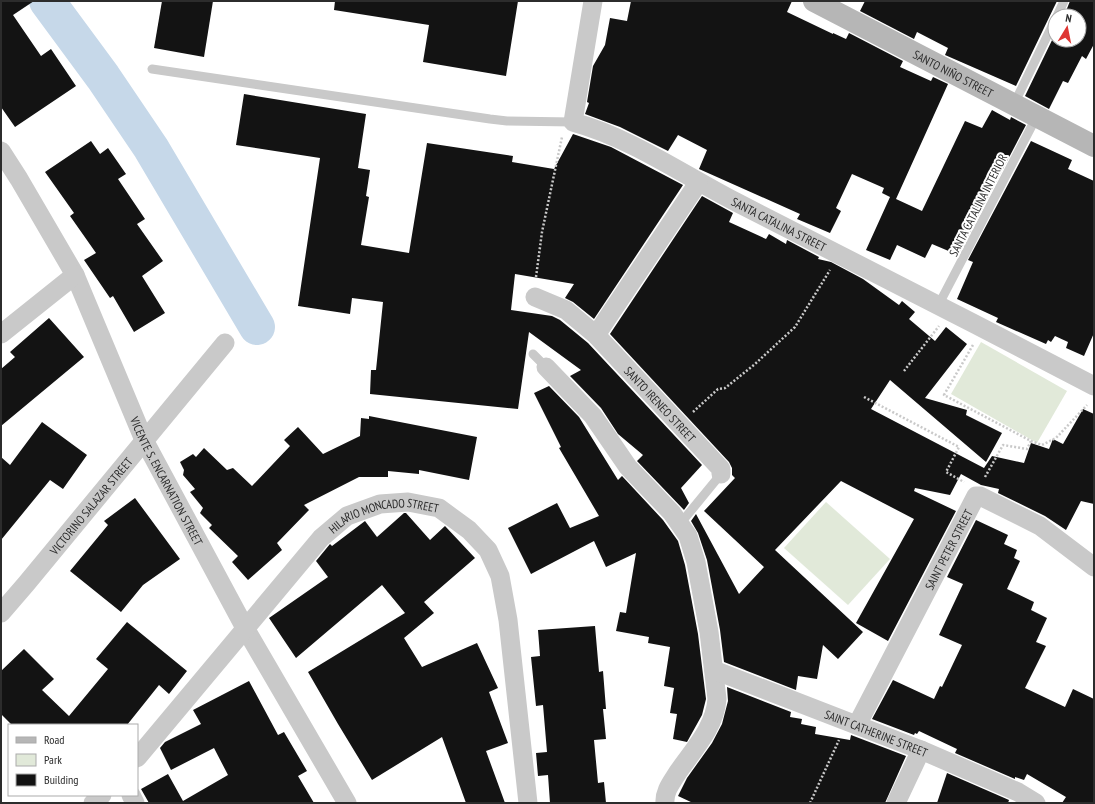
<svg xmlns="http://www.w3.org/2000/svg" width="1095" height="804" font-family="'PT Sans Narrow',sans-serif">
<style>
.park{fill:#e1e9d9}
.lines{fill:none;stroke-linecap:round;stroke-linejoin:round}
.river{stroke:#c6d8e9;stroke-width:36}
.building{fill:#131313}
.path{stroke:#c9c9c9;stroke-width:2.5;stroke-dasharray:2 2;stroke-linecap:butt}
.service{stroke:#c9c9c9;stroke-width:9}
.minor{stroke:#c9c9c9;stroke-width:19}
.secondary{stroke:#b6b6b6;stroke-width:22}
.labels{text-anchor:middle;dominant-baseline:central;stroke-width:4;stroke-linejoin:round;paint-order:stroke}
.street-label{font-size:12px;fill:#2c2c2c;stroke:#fff}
</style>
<rect width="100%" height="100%" fill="#fff"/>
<g class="park">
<path d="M981,342L1067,391L1037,443L951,394Z"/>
<path d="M826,502L890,559L848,605L784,548Z"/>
</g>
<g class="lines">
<path class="river" d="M47,1L103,77L151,148L257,327"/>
</g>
<g class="building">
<path d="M1,1H34L13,15L41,56L51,49L76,86L15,127L1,107Z"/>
<path d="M162,1H213L204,57L154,48Z"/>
<path d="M335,1H518L506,76L423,62L429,25L334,10Z"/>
<path d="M631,1H792L787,12L833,34V33L846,39L849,33L903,61L900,67L931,81L933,77L948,84L896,199L922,211L965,121L982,128L992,110L1010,120L1011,117L1026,125L958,255L932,244L925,258L897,245L890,260L866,250L890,197L882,193L884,188L852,174L836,208L841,211L830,233L797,219L800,214L699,169L707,150L678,135L668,151L620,127L585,114L589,103L587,102L593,66L605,45L610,18L627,21Z"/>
<path d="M865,1H1057L1016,86L945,55L948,48L917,32L914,39L860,11Z"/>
<path d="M1070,1H1094V44L1086,59L1082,56L1068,83L1063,81L1049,109L1025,96L1055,34V40H1079V16H1064Z"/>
<path d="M244,94L366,114L358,168L370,170L366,196L369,197L361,245L409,253L427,143L513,156L512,162L554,169L573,134L611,147L683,185L594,319L573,302L565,298L574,284L515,274L511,310L552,316L560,320L588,343L702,465L681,488L689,503L684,510L637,461L643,455L618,434L601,408L570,376L581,370L529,332L518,409L370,394L371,370H376L383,302L352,298L350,314L298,306L320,158L236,145Z"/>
<path d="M91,141L100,154L108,148L126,174L118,179L145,219L137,224L163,261L142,276L165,313L134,332L113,296L110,298L84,260L96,253L70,216L74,213L45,172Z"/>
<path d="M1031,141L1072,160L1068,169L1094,181V333L1084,356L1066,348L1068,342L1055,336L1051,342L1048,340L1046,344L996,322L998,318L957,299L973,262L968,260Z"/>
<path d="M702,196L733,213L729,222L766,239L769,234L786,244L787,240L819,257L818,259L831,262L863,279L899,305L902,301L915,312L909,319L935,341L946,327L967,344L925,398L967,410L966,415L1002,433L986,462L890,380L871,409L984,468L992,456L1024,463L1031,443L1049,449L1053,439L1063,444L1083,409L1094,414V504L1081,501L1066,530L1045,516L998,493L999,489L981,485L961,474L950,495L915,488L914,491L956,511L888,641L856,623L914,519L841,481L775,550L863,632L838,659L823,645L817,679L798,676L796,690L724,662L720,630L707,560L698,533L691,521L696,514L739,594L764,567L704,511L735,478L732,475V468L729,462L610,334Z"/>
<path d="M49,318L84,357L1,426V369L15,357L10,352Z"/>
<path d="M549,386L579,417L618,480L622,476L663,520L678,541L685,565L698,634L706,699L702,715L687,742L673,739L677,714L670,713L674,688L664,686L670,647L648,643L649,637L616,631L620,612L626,613L636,553L606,567L594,541L531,574L508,528L557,503L570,528L599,516L559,448L561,447L534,393Z"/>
<path d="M369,416L477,437L469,480L419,470V474L388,471V477H359L304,505L309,510L277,543L282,550L248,580L232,562L238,556L209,528L212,525L200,513L203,508L190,492L195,489L183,475L184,470L180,462L193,454L196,457L204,448L227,470L233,468L252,486L290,446L284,440L298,427L323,454L360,436L361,418L369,419Z"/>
<path d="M42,422L87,455L63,489L50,480L1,540V457L10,465Z"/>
<path d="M135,498L180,559L143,585L121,612L70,571L108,525L104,521Z"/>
<path d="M404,513H406L430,540L445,526L475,558L424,602L434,613L404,638L422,667L477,643L498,688L489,692L508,743L486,751L505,803H466L442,737L372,780L338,724L308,672L405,613L382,585L296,658L269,618L328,577L316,561L330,544L332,546L365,521L377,537Z"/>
<path d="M976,520L1008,535L1004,544L1017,550L1014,558L1020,561L1007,589L1034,602L1031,610L1047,618L1036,642L1046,646L1025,688L1065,707L1073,689L1094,699V803H1062L1066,797L1027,774L1024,780L1015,777V779L955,753L957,749L919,731L917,734L915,733L914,735L872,719L893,680L934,699L940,686L942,687L962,645L939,635L963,584L947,577Z"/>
<path d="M127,622L187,671L169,694L159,685L127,725H12L1,714V671L24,649L54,679L42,690L69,716L108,669L96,659Z"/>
<path d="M595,626L599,672L603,671L606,709H603L606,739L594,740L598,783L604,782L606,803H550L548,775L538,776L536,753L547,752L543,705L536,706L531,657L540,656L538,630Z"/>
<path d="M249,681L278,735L284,732L307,771L298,776L314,803H149L141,789L168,774L183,801L228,775L214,748L171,770L160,748L165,742L201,724L193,710Z"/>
<path d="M727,687L791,712L790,717L802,719L801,724L816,727L815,734L850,740L851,735L906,756L885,803H693L678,796L687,778L712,743L722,724L728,701Z"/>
<path d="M947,773L1009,800L1008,803H937Z"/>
</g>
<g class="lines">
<g class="path">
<path d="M536,277L542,232L562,137"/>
<path d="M973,345L944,395L1031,441L1042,445L1056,438L1087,405"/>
<path d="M904,371L939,326"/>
<path d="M864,397L959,447L946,472L964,482"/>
<path d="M693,412L718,389L725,388L755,364L795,327L830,270"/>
<path d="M985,477L1003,445L1027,449L1031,441"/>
<path d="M810,803L839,740"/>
</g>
<g class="service">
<path d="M1057,16L1064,1"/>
<path d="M152,69L490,119L507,121L573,122"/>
<path d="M1014,104L1055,20"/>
<path d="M939,304L1037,116"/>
<path d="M533,354L546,367"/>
<path d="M680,524L721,474"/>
</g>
<g class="minor">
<path id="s1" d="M593,1L573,122C631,138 682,174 736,202C855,262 975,324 1094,386"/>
<path id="s2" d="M1,151L19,179L75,275L144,440L245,628L347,803"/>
<path id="s3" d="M535,297L566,310L596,335L721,469V474"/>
<path d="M1,334L75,275"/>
<path d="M596,335L698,183"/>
<path d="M546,367L593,416L628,467L672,513L688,536L696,562L709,632L717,699C715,727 694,749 678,772C672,782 664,791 665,803"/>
<path id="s4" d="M1,613L26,584L225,343"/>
<path id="s5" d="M714,670L921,750L1018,792L1036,803"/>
<path id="s6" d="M857,725L976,496H980L1040,526L1094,567"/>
<path id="s7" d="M137,758L321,538L347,516L380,504L408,502L439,508L469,530L488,550L500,576L508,620L528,803"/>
<path d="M131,795L135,803"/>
<path d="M93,803L102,795"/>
<path d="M896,803L921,750"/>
</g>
<path class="secondary" id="s8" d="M814,1L1094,146"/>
</g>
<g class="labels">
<g class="street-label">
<text stroke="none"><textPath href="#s8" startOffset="157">SANTO NIÑO STREET</textPath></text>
<text transform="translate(978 205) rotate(-63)">SANTA CATALINA INTERIOR</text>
<text stroke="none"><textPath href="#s1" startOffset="353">SANTA CATALINA STREET</textPath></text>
<text stroke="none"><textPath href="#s3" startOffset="167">SANTO IRENEO STREET</textPath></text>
<text stroke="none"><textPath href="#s2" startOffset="370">VICENTE S. ENCARNATION STREET</textPath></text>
<text stroke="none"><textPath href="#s4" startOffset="140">VICTORINO SALAZAR STREET</textPath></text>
<text stroke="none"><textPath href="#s7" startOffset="357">HILARIO MONCADO STREET</textPath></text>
<text stroke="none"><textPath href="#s6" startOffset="198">SAINT PETER STREET</textPath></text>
<text stroke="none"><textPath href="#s5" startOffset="174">SAINT CATHERINE STREET</textPath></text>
</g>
</g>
<rect width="1095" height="804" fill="none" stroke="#2c2c2c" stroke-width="4"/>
<rect x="8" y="724" width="130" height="72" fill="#ffffff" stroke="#ababab"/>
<rect x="16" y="737" width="20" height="6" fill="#b6b6b6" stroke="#ababab"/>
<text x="44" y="744" font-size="12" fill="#2c2c2c">Road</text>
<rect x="16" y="754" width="20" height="12" fill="#e1e9d9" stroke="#ababab"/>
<text x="44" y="764" font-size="12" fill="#2c2c2c">Park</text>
<rect x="16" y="774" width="20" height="12" fill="#131313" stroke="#ababab"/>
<text x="44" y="784" font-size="12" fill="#2c2c2c">Building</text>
<g transform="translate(1067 28) rotate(10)"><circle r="19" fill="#ffffff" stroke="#ababab"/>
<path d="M0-3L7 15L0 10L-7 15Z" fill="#de3633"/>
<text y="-6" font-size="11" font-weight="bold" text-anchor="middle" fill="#2c2c2c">N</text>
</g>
</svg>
